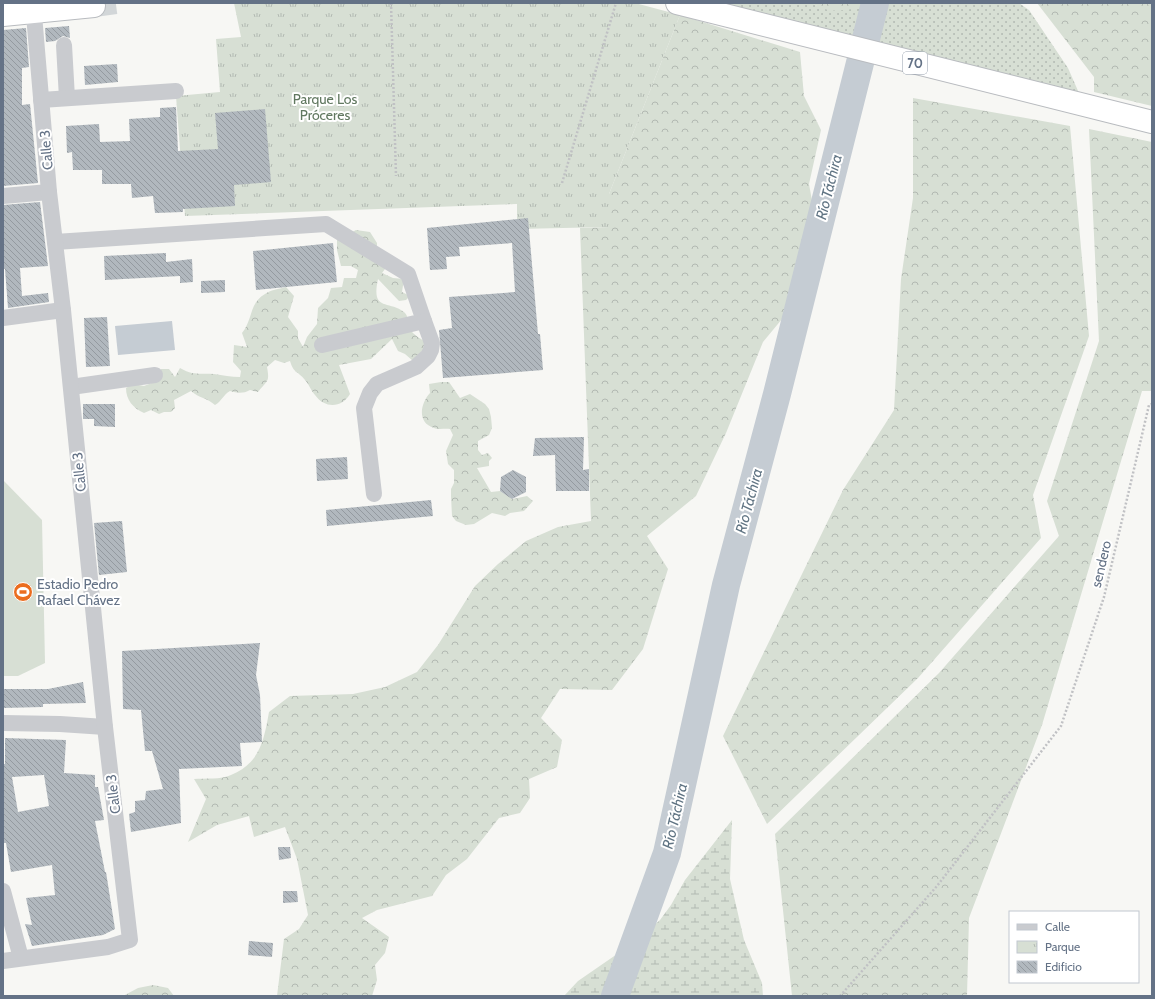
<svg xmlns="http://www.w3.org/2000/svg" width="1155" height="999" font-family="Cabin,sans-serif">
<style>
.grass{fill:url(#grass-dots)}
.forest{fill:url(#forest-crowns)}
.wetland{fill:url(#wetland-marsh)}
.park{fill:url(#park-tufts)}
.pitch{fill:#d7dfd4}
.water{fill:#c5ccd3}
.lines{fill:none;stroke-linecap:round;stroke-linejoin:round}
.river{stroke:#c5ccd3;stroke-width:28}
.building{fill:url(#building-back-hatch);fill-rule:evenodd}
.highway-tunnel{stroke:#d2d6d8;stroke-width:22;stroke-dasharray:22 11;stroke-linecap:butt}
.highway-casing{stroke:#b8bbbf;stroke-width:24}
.path{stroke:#c0c1c4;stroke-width:2.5;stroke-dasharray:2 2;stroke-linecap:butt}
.minor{stroke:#c9cbcf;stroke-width:16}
.highway{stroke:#fff;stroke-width:22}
.labels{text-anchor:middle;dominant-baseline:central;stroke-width:4;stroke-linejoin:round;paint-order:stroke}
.shield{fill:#fff;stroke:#929caa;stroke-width:1}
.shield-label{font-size:13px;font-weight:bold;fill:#647286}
.park-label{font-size:14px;fill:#617860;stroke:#fff}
.street-label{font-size:14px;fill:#647286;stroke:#fff}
.poi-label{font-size:14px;fill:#647286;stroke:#fff;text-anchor:start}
.water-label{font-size:15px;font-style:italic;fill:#607483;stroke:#fff}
</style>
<defs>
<pattern id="grass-dots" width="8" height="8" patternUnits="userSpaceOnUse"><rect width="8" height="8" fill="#d7dfd4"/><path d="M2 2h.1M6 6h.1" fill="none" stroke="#b2b9b2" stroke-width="1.8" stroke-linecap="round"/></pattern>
<pattern id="forest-crowns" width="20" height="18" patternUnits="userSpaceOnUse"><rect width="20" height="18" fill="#d7dfd4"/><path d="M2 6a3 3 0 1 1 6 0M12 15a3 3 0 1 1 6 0" fill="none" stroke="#b2b9b2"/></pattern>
<pattern id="wetland-marsh" width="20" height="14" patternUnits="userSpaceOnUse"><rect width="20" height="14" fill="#d7dfd4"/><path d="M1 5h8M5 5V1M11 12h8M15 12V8" fill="none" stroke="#b2b9b2"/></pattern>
<pattern id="park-tufts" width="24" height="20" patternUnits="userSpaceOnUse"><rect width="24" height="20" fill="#d7dfd4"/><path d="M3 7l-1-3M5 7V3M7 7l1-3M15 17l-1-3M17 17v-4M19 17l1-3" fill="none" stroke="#b2b9b2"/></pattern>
<pattern id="building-back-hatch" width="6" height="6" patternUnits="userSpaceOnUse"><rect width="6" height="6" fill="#b1b8be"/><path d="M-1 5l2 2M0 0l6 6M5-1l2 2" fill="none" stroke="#949aa0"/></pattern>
</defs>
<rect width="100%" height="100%" fill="#f7f7f4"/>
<path class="grass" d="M708,3H812L817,6H867L866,3H1019L1029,10L1068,68L1082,100Z"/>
<g class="forest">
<path d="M812,3H866L867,6C850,10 828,15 812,3Z"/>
<path d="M1037,3H1152V106L1094,92V77Z"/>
<path d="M680,15L800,52L804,96L821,130L809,184L820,245L811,284L763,342L726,433L696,496L647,536L668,569L643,649L612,690L560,689L541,718L562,740L557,767L529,779L530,798L520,813L499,818L467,859L446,875L432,896L377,910L362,918L389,937L385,953L375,965L377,980L372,996H277L284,939L299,929L308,915L297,859L285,827L254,837L249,816L217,825L188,842L206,799L194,779C205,778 221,780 231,775C260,763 264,740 269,712L290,696L353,694L385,687L417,672L438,645L475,586L498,564L526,541L558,527L591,521L580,228L609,227V194Z"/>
<path d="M913,98L1070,126L1089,336L1033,495L1041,538L918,678L767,824L723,736L843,490L894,410L901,279L913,198Z"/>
<path d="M1089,129L1152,142V391H1142L1042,725L969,918L967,996H792L775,834L939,673L1059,536L1047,501L1099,341Z"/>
<path d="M356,230L370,232L377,243V251L386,261L385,269L382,273L393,278L404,279L402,292L410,296L406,300L399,301L378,279C371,312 388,300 404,312C410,317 406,323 409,328C414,336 422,339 428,344L413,361L405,354L398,351L392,339L371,359L339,365L350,394C342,408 325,409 315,395C311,391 309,384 305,380C297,370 294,374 290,361L284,363L275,360L267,367C270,383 267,380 258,392L250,390C243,394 237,393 230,391C223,395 222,401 215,405C207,398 199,398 191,391L174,400L175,408L171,412H164L159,414L151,410L144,413C133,408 126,400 126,388L133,384L144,386L157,381L161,369H169L175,377L180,368C194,376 200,373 214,374C223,375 231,377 240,377L241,371L233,362L234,345L247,347L242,333C253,320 249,303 265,294C270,290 279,289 286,287L294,296L288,317L298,331V338L303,347L307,337L317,324L318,308L328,298L331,288L342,287L344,278H356L358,270L351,266H341L337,250V240Z"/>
<path d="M441,382H449L460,398L470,394L485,404L489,409L491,417L492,428L489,435L478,441V450L482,455L488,453L492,458L489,461V466L477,468L491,492L500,491L513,499L527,496L533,501L524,511L510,513L505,516L492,513L474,524L466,525L456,521L452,516L451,496V489L454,483V470L448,464L446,451L453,435L450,429C445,428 439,430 434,428C417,423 420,404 430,393L429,384Z"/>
<path d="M153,985L168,988L174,996H123L138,988Z"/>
</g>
<path class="wetland" d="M732,820L730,879L744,940L762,983L763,996H564L578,981L636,941L660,920L671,905L685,880Z"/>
<path class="park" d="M234,3H635L680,15L609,194V227L517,229V204L185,216L176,96L220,92L216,39L241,37Z"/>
<path class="pitch" d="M3,480L42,520L45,663L18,676H3Z"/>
<path class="water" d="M172,321L175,350L118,355L115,326Z"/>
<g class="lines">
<path class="river" d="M615,996L667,853L726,585L777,394L875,3"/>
</g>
<g class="building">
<path d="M69,26L70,38L63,36L55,41L46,42L45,28Z"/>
<path d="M26,28L29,67L22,68V105L30,104L38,183L3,186V30Z"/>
<path d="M117,64L118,82L85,85L84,66Z"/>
<path d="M176,107L178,151L218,149L215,113L265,109L271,182L234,185L235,206L183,209V212L155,213L153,196L132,198L131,184H102V170H73L72,152L67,153L66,126L99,124L100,142L130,141L129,119L160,117V108Z"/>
<path d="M40,202L48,266L20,268L22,296L48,293L49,302L8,308L5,269L3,268V205Z"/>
<path d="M528,218L538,334H540L543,370L443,378L439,330L452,328L449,297L515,292L512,243L459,247L460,256L446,257L447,269L430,270L427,228Z"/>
<path d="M333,243L337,282L256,290L253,251Z"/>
<path d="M166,253V262L192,259L193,282L180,283V276L105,280L104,256Z"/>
<path d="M225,280V292L201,293V281Z"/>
<path d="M107,317L110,366L86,367L84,318Z"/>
<path d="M83,404H115V427L94,426V419H83Z"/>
<path d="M584,437L583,470L589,469V491H556L555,455L533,456L535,438Z"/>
<path d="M347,457L348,479L317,481L316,459Z"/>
<path d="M513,470L526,477V492L512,499L500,491L501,477Z"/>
<path d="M431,500L433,516L327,526L326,510Z"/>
<path d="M122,521L127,572L99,575L94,523Z"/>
<path d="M260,643L256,675L260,695L262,742L240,743L242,766L179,769L181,823L131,832L129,814L135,812V801L145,800L146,791L163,789L152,751H145L141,710L123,709L122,651Z"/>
<path d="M83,682L86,703L43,704V707L3,708V689H48Z"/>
<path d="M5,738L66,740L64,773L95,775V787H98L104,820L95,821L105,872H106L115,929L103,935L32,946L25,924L32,925L26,898L55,895L52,865L11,872L6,843H3V764H5ZM44,775L49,806L18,812L12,777Z"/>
<path d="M278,847H290L291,858L279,860Z"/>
<path d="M283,891H297L298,902L283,903Z"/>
<path d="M249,941L273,943L272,957L248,955Z"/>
</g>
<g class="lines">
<path class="highway-tunnel" d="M94,6L117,3"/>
<defs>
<g id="highway">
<path d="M677,3L1152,122"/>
<path d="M3,15L94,6"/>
</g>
</defs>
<use href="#highway" class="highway-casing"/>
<g class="path">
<path d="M391,3L396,176"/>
<path d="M562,183L616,3"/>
<path d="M840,996L937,886L1061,726L1104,597L1149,405L1152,404"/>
</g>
<g class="minor">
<path d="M64,45L67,98"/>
<path d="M41,100L176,91"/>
<path d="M3,196L49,192"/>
<path d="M55,242L326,224L408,274L424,321L322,345"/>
<path d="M3,318L63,310"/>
<path d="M71,387L155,375"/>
<path d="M374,494L364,408L370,393L377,384L416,367L428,356L431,350L432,343L424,321"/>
<path d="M3,723L60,724L105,727"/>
<path d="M3,891L21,958"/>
<path d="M3,961L108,947L130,940L105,727L63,310L49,192L33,3"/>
</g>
<use href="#highway" class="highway"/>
</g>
<defs>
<symbol id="stadium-disc" viewBox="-11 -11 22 22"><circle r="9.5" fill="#eb6d1f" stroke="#fff"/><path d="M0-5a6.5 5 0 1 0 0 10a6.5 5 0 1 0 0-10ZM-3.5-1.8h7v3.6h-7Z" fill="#fff"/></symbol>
</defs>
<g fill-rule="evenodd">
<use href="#stadium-disc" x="12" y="581" width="22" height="22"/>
</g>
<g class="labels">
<rect class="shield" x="903" y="52" width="24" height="22" rx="3"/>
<g class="shield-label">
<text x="915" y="63">70</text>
</g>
<g class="park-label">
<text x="325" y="99">Parque Los<tspan x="325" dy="16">Próceres</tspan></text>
</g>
<g class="street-label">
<text transform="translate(46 150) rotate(-95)">Calle 3</text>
<text transform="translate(79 472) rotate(-96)">Calle 3</text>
<text transform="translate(1101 564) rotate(-77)">sendero</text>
<text transform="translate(113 794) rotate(-97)">Calle 3</text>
</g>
<g class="poi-label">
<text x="37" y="584">Estadio Pedro<tspan x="37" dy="16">Rafael Chávez</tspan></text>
</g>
<g class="water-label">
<text transform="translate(829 187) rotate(-76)">Río Táchira</text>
<text transform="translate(749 501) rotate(-75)">Río Táchira</text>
<text transform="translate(675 816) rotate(-77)">Río Táchira</text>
</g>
</g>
<rect width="1155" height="999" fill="none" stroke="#647286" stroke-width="8"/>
<rect x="1009" y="911" width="130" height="72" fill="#ffffff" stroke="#c1c7cf"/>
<rect x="1017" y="924" width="20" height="6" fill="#c9cbcf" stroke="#c1c7cf"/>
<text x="1045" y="931" font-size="12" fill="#647286">Calle</text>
<rect x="1017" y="941" width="20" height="12" fill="url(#park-tufts)" stroke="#c1c7cf"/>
<text x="1045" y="951" font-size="12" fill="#647286">Parque</text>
<rect x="1017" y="961" width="20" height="12" fill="url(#building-back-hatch)" stroke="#c1c7cf"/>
<text x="1045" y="971" font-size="12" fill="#647286">Edificio</text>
</svg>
